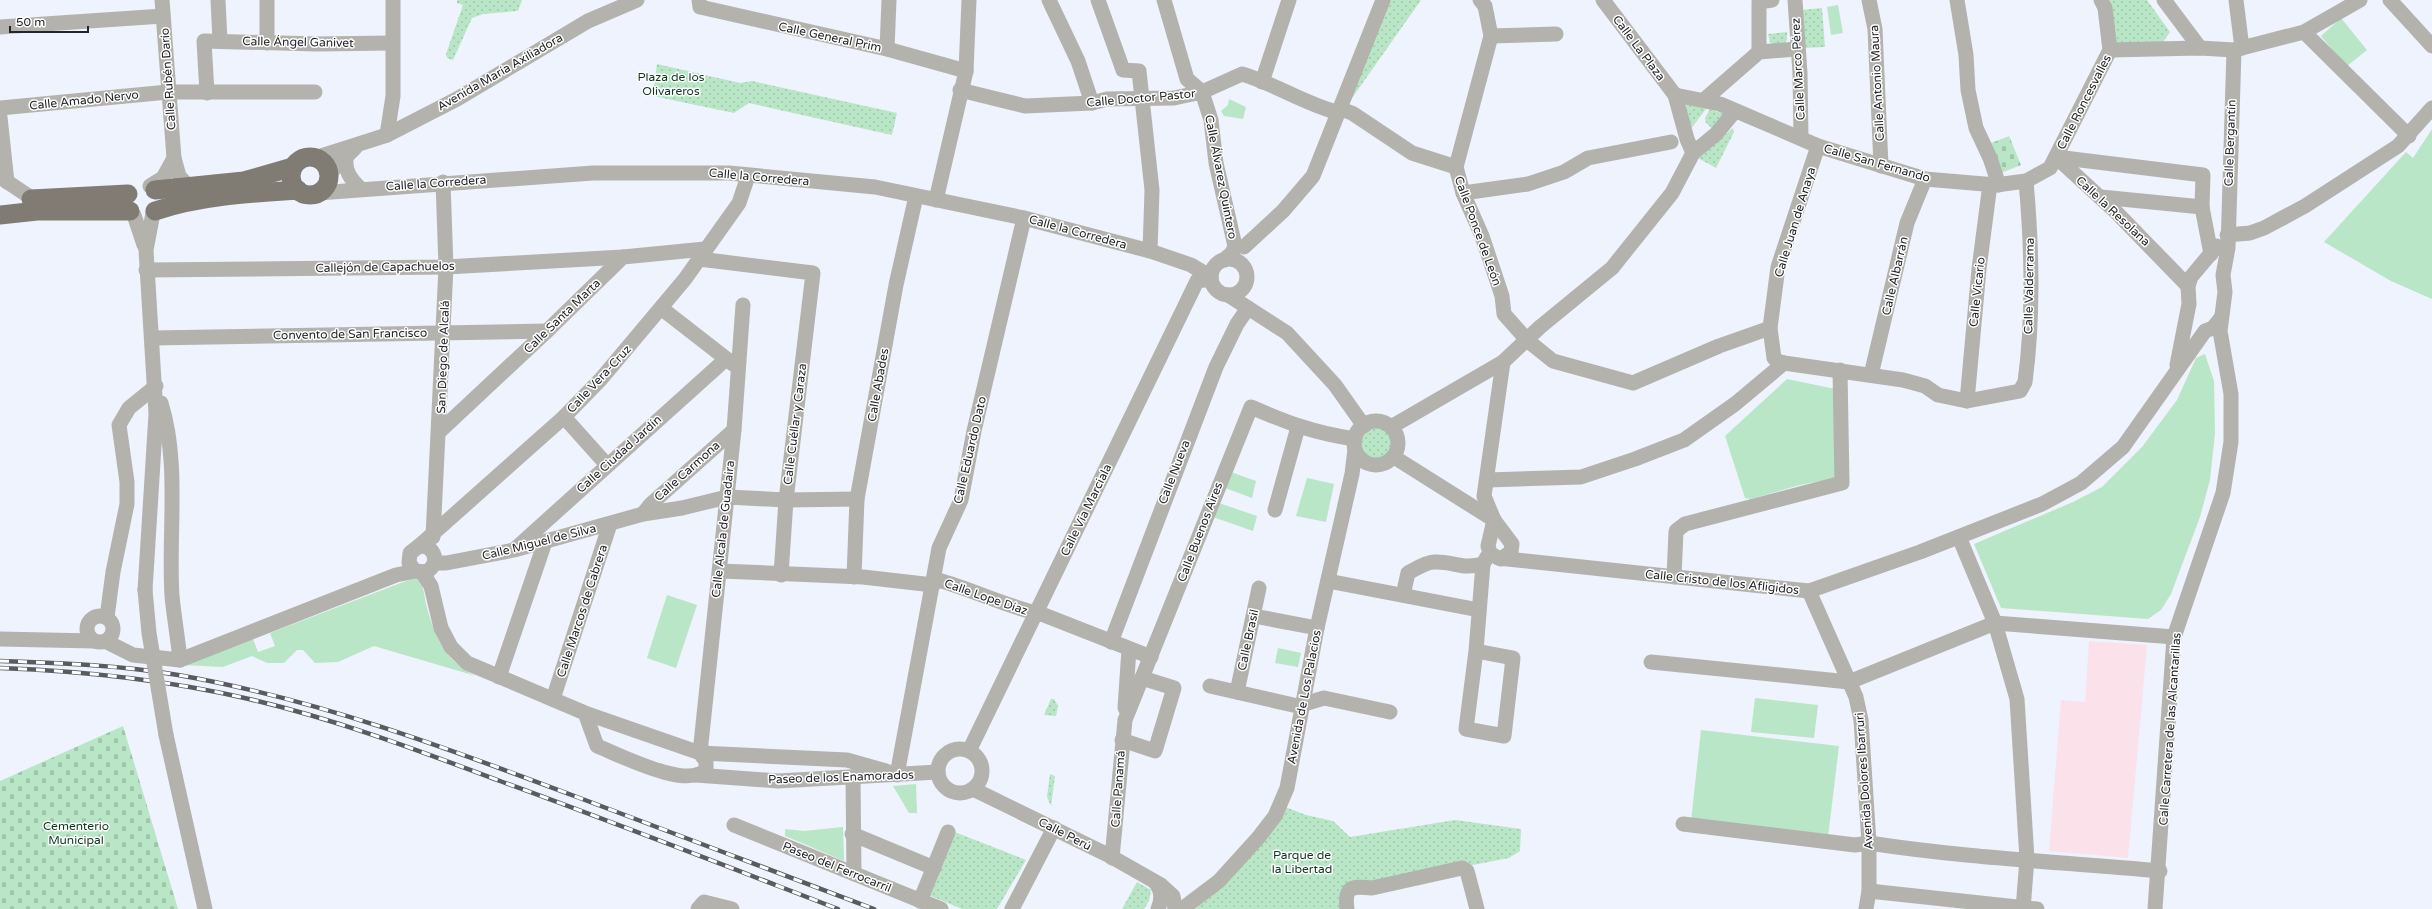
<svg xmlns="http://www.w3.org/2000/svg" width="2432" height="909" font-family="'Varela Round',sans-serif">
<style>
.medical{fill:#fae1ea}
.grass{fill:#b9e6c6}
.cemetery{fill:url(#cemetery-stones)}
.park{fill:url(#park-dots)}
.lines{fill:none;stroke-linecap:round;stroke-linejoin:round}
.minor{stroke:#b4b2ad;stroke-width:15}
.major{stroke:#807b73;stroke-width:19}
.rail-casing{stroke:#585b60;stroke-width:4.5}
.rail{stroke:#fff;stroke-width:3;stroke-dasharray:9;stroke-linecap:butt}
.minor-bridge{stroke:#b4b2ad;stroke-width:15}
.labels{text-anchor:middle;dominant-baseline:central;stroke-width:3;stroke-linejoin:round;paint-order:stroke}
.street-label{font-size:12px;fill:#232529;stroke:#fff}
.park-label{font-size:12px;fill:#0d371e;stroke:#fff}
</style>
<defs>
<pattern id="cemetery-stones" width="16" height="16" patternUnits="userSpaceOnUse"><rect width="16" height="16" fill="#b9e6c6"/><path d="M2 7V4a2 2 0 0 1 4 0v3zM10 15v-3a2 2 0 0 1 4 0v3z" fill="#9fc5aa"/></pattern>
<pattern id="park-dots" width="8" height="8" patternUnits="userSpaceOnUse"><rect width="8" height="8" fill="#b9e6c6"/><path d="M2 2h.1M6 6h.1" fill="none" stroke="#9fc5aa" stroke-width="1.8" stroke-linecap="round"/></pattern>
</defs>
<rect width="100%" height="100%" fill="#eef3fe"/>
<path class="medical" d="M2089,641L2147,645L2128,858L2049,851L2061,700L2085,702Z"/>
<g class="grass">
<path d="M1838,5L1843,33L1831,35L1827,7Z"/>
<path d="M2341,18L2367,50L2346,67L2321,36Z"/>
<path d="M1229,99L1246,107L1243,119L1224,116L1221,111L1228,105Z"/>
<path d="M2432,129V299L2391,281L2324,242L2406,152L2413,158Z"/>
<path d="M2205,354L2214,381L2215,433L2210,480L2200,517L2171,594L2161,610L2148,619L2001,608L1974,544L2073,502L2102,487L2142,447L2177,400L2196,358Z"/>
<path d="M1787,379L1835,389L1836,478L1800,485L1751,499L1745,498L1725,436Z"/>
<path d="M1231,472L1256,481L1252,498L1225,488Z"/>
<path d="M1307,478L1334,484L1326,522L1296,516Z"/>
<path d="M1219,503L1257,516L1253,531L1213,517Z"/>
<path d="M419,576C424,587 424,597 427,608C435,638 447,663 476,676L374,646L338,662L315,663L303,650H297L284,663H267L252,656L223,667L183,665L253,639L258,652L275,646L270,633Z"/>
<path d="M667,595L697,605L676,668L647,658Z"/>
<path d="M1278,648L1301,653L1298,667L1275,663Z"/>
<path d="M1755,698L1818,705L1814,738L1751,732Z"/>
<path d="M1701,730L1839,746L1828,837L1691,821Z"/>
<path d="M916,784L917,813H909L893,786Z"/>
<path d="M843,827L844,861L785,836V829L804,831Z"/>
</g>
<g class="cemetery">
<path d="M2009,136L2021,165L2001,173L1989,144Z"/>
<path d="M123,726L178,909H0V781Z"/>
</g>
<g class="park">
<path d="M457,0H522L518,11L483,14L472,18L453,60L447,58L446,54L463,5L457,3Z"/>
<path d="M1389,0H1421L1350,101Z"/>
<path d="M2110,0H2147L2170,32L2163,42L2115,44Z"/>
<path d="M1822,8L1825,47L1802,48L1801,10Z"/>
<path d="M1787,32V40L1784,44L1774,45L1770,42L1768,34Z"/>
<path d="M657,64L740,83L752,81L897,113L892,135L749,103L734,113L653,96Z"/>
<path d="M1689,102L1706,109L1690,130L1682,109Z"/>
<path d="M1710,109L1724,114L1714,130L1706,123L1705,118Z"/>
<path d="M1733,128L1734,132L1716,168L1698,158Z"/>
<circle cx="1376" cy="444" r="16"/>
<path d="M1051,699H1054L1058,706L1056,716L1044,715Z"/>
<path d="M1050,774L1055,776L1051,806L1047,797Z"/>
<path d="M1280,805L1306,815L1333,821L1350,837L1455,820L1521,829L1520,851L1509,858L1349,889L1347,909H1195Z"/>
<path d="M952,831L1026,860L997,909H962L926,894Z"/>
<path d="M1137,882L1151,890L1149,901L1144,909H1122Z"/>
</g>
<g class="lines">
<g class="minor">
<path d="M162,0L174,158L179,176L189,187"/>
<path d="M218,0L220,41"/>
<path d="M267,0V43"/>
<path d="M699,0L700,7L887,49L966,71"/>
<path d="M1049,0L1078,61L1092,103"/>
<path d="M1098,0L1123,70L1139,71L1152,190L1150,251"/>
<path d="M1164,0L1187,79L1202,92L1211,120L1216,163L1235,246L1232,253L1224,260"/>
<path d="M1480,0L1485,6L1491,36L1456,167L1463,193L1482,236L1502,296L1504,314L1527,340L1553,361L1633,383L1719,346L1770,328"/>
<path d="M1603,0L1675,95L1687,139L1693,153"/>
<path d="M1795,0L1800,73L1801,138"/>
<path d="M1869,0L1875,29L1881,166"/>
<path d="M1957,0L1966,55L1968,90L1976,128L1990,158L1999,185"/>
<path d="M2164,0L2200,48"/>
<path d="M2236,0L2242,48"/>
<path d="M2390,0L2432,46"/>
<path d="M0,27L163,16"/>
<path d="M2304,32L2409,136"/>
<path d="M1491,36L1556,34"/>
<path d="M887,49L889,0"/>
<path d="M2110,50L2200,48L2234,50L2304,32L2360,0"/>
<path d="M1759,52V2L1772,0"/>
<path d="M1262,82L1289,0"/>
<path d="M960,90L1025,106L1092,103L1107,99L1174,98L1202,92L1242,74C1273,83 1303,103 1336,112"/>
<path d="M207,93L204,41L317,44L392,43"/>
<path d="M1675,95L1720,104L1818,146L1925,179L1996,185L2026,181L2050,168L2110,50L2105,8L2101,0"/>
<path d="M1704,100L1759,52L1797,49"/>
<path d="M0,108L168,92H315"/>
<path d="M1336,112L1343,110L1352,113L1412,153L1456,167"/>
<path d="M0,117L7,182"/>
<path d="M387,135L393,96V0"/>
<path d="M1818,146L1778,267L1770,328L1774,358L1777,361L1784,363L1903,380L1925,386L1938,395L1967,401L2020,391L2025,382C2034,315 2032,248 2026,181"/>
<path d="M347,154C343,169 350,179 361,189"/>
<path d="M2056,157L2203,175L2202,207L2211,254"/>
<path d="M2056,157L2115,211L2188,286"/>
<path d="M315,158L387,135L457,99L588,21L637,0"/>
<path d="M329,174L355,148"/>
<path d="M0,177L33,199"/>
<path d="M150,186L163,178L174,158"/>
<path d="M318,193L593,173H729L875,187L1024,218L1150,251L1191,265L1211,277"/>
<path d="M1463,193L1528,184L1564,172L1588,158L1671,142"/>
<path d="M2101,197L2202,207"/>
<path d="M936,200L966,71L969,0"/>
<path d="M134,215L144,245"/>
<path d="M2227,235L2250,233L2264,228L2305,206L2398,146L2432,108"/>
<path d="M1244,247L1283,211L1313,176L1383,0"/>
<path d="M699,259L813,273L786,500L781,575"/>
<circle cx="1229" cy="277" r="18"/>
<path d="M146,270L446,267L623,257"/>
<path d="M1228,295L1287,333L1335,385L1364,426"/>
<path d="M661,308L733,364"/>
<path d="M152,338L547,331"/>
<path d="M2177,365L2189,304L2188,286L2191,277L2217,246"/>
<path d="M1871,375L1907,223L1925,179"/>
<path d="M1967,401L1979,269L1990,184"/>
<path d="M161,403C180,464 168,533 172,596C174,617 178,639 180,660"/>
<path d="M564,417L607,465"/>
<circle cx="1376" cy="443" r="22"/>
<path d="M1391,427L1503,362L1540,327L1612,268L1672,193L1693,153L1716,134L1735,111"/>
<path d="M440,431L547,331L623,257L705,249"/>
<path d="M1394,457L1494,520L1512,544L1511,552L1501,559"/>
<path d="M1487,480L1581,477L1635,459L1684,440L1735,404L1784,363"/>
<path d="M1275,510L1298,427"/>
<path d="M643,514L651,504L734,430"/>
<path d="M1494,520L1488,546L1490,553L1498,558L1809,591L1920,552L2042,504L2081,483L2123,447L2205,331L2213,328L2221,318"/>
<path d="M1494,520L1484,496L1503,362"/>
<path d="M433,537L446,267L443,182"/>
<path d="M1959,537L1995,623L2017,699L2027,859L2023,909"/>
<path d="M419,546L564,417L601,379L685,279L739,203L748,176"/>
<path d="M515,549L726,359"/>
<path d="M434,563H446L514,550L643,514L682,508L727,497L786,500L857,499"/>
<path d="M720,571L863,577L933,585L938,580C974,590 1007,607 1044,615L1151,657"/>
<path d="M422,572L431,586L441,628L451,647L467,663L585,713L700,753L706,761V769C689,791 618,754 597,746L585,713"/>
<path d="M854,577L857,499L896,285L916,196"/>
<path d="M1674,577L1676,531L1685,524L1842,483L1840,370"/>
<path d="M1328,581L1479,610"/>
<path d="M145,590L156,414L146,250L153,213"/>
<path d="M1809,591L1856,697L1861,720L1869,843V891L1866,909"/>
<path d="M1403,595L1408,573C1415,569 1426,562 1434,562C1453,561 1462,570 1483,564L1487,557"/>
<circle cx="100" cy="629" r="13"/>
<path d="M1254,616L1317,628"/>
<path d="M107,617L113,572L127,504V482L119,425L129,408L156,386"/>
<path d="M0,639L94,641"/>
<path d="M105,641L133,655L180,660L396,575L415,571L426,572C441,564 435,545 419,546L410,553L409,563L415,571"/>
<path d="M1111,642L1216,367L1237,324L1248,308"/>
<path d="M1476,651L1513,658L1504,736L1466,729L1476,651L1483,564"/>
<path d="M1651,662L1849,682L1995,623L2174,637"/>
<path d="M499,677L545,542"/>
<path d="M1210,686L1302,707"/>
<path d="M1237,692L1259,588"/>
<path d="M553,699L610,524"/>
<path d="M1304,704L1324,698L1390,712"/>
<path d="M1125,708L1129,649"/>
<path d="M166,735L205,909"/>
<path d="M1122,740L1155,751L1174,688L1142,678"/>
<circle cx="960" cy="771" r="22"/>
<path d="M969,751L1197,281L1211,279"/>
<path d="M700,753L734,430L743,305"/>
<path d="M700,753L847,760L886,771"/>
<path d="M696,775L778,781L938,772"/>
<path d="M897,775L939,548L961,500L974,431L1024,218"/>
<path d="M853,777L854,874"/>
<path d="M973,789L1110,856L1161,885L1173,896L1175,909"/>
<path d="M1683,824L1855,845L1869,843C1966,858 2063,862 2160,871"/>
<path d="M734,825L941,909"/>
<path d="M852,834L934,868"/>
<path d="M1112,858L1125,720L1251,407C1288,423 1314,433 1355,439"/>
<path d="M1155,882C1162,890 1162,900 1158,909"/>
<path d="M1869,891L2037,909"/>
<path d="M920,901L948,832"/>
<path d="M698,909L704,902L732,909"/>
<path d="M1012,909L1054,828"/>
<path d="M1182,909L1219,881L1258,838L1275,816L1287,788L1317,628L1352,474L1355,449"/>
<path d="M1347,909C1344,886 1352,886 1372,888L1462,868L1467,871L1477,909"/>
<path d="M2155,909L2174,637L2223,493L2231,442V394L2220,331L2225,292L2223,275L2228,248L2234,50"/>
</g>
<g class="major">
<circle cx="310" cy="176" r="19"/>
<path d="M155,190L244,181L293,167"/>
<path d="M31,199L128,194"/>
<path d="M155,211C200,196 251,193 298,190"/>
<path d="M0,215L37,211H130"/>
</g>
<defs>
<g id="rail">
<path d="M0,661C60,663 119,665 178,675C316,699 447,748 577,797C676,834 775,872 874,909"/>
<path d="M0,668C84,671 167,680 249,699C335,719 417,750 500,781C613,822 726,866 838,909"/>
</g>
</defs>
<use href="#rail" class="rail-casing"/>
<use href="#rail" class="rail"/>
<path class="minor-bridge" d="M145,590L149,633L166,735"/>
</g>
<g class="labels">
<g class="street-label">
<text transform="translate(830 37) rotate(12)">Calle General Prim</text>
<text transform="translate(298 42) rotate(1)">Calle Ángel Ganivet</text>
<text transform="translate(1639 48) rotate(53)">Calle La Plaza</text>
<text transform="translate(1798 69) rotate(-93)">Calle Marco Pérez</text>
<text transform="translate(500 72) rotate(-30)">Avenida María Axiliadora</text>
<text transform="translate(168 79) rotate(-94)">Calle Rubén Darío</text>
<text transform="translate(1877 83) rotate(-93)">Calle Antonio Maura</text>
<text transform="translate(1141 98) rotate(-5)">Calle Doctor Pastor</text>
<text transform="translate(84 100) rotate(-6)">Calle Amado Nervo</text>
<text transform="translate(2084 102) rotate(-63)">Calle Roncesvalles</text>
<text transform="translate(2230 143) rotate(-88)">Calle Bergantín</text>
<text transform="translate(1877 163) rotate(16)">Calle San Fernando</text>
<text transform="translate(759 177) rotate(5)">Calle la Corredera</text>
<text transform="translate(1221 177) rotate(79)">Calle Álvarez Quintero</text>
<text transform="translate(436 183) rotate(-4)">Calle la Corredera</text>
<text transform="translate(2113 211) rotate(43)">Calle la Resolana</text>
<text transform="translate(1795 222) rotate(-73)">Calle Juan de Anaya</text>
<text transform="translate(1478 231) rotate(70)">Calle Ponce de León</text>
<text transform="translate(1078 232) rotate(15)">Calle la Corredera</text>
<text transform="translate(385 267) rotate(-1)">Callejón de Capachuelos</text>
<text transform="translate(1895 276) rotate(-77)">Calle Albarrán</text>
<text transform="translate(2029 286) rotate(-89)">Calle Valderrama</text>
<text transform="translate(1977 292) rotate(-84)">Calle Vicario</text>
<text transform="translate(562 316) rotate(-44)">Calle Santa Marta</text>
<text transform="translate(350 334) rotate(-1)">Convento de San Francisco</text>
<text transform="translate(443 357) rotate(-88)">San Diego de Alcalá</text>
<text transform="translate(599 379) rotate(-47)">Calle Vera-Cruz</text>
<text transform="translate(878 385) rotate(-80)">Calle Abades</text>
<text transform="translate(795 424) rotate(-83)">Calle Cuéllar y Caraza</text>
<text transform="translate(970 450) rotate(-77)">Calle Eduardo Dato</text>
<text transform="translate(619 454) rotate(-42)">Calle Ciudad Jardín</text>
<text transform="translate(687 471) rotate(-42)">Calle Carmona</text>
<text transform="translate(1174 472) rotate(-69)">Calle Nueva</text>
<text transform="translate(1086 510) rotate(-64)">Calle Vía Marciala</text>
<text transform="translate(723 529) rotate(-84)">Calle Alcala de Guadaira</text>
<text transform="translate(1200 532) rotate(-69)">Calle Buenos Aires</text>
<text transform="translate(539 542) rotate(-14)">Calle Miguel de Silva</text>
<text transform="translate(1722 582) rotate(6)">Calle Cristo de los Afligidos</text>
<text transform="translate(986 597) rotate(19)">Calle Lope Díaz</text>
<text transform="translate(582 611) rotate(-72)">Calle Marcos de Cabrera</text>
<text transform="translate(1248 640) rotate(-78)">Calle Brasil</text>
<text transform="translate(1304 697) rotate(-79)">Avenida de Los Palacios</text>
<text transform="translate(2170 729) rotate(-86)">Calle Carretera de las Alcantarillas</text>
<text transform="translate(841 777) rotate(-2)">Paseo de los Enamorados</text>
<text transform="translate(1864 781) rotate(-94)">Avenida Dolores Ibarruri</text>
<text transform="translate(1118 789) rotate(-86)">Calle Panamá</text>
<text transform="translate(1065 834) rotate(27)">Calle Perú</text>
<text transform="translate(837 867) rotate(22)">Paseo del Ferrocarril</text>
</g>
<g class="park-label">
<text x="671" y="77">Plaza de los<tspan x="671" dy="14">Olivareros</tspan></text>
<text x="76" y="826">Cementerio<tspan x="76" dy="14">Municipal</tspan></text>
<text x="1302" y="855">Parque de<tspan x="1302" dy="14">la Libertad</tspan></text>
</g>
</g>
<path d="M10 26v6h78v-6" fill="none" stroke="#232529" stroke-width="2"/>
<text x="16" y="26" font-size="12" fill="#232529" stroke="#ffffff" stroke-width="3" paint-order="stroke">50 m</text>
</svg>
